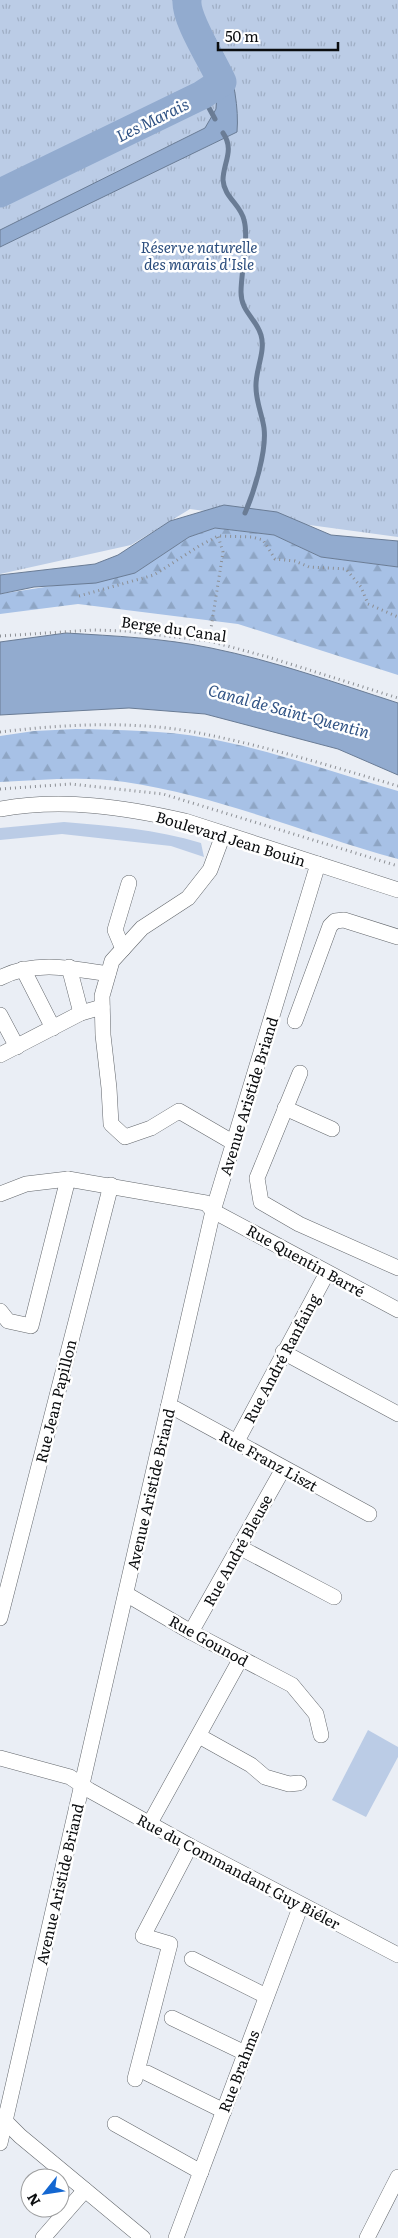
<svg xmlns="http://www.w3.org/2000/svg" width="398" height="2238" font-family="Literata,serif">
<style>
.grass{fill:#bbcce6}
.forest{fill:url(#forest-firs)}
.park{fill:url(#park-tufts)}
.water{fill:#92abcf;stroke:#6a7c95}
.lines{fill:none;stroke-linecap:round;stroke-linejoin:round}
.stream{stroke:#6a7c95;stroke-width:5}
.river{stroke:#92abcf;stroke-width:29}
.minor-casing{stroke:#63676c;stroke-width:16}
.path{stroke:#8c8f94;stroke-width:3;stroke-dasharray:1 4;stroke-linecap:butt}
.minor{stroke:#fff;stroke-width:15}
.labels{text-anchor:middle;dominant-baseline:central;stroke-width:5;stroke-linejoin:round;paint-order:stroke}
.park-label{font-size:15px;font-style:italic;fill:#2b4d7d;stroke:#fff}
.street-label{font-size:15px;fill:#0b0d0f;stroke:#fff}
.water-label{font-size:16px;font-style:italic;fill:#325485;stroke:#fff}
</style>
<defs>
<pattern id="forest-firs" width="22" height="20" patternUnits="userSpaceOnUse" patternTransform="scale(1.25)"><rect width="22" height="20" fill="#a7c1e6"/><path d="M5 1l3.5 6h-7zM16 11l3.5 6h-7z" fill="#8ea5c4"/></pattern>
<pattern id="park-tufts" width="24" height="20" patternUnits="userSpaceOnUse" patternTransform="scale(1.25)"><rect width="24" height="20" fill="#bbcce6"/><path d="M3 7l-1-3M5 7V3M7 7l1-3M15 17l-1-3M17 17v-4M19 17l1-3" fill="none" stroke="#9faec4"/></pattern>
</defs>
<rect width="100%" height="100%" fill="#eaeef5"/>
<g class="grass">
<path d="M64,822C110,826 156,829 201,843L204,857L171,846L62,834L0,840V828Z"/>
<path d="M368,1730L398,1747V1757L366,1817L332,1800Z"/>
</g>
<g class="forest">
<path d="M215,528L274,535L321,557L398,567V675L238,624L78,604L0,614V594L135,573L189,537Z"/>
<path d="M76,729C120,730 163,730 206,738C271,750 335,773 398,791V859C307,834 219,796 125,782C84,776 41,780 0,782V736L34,731Z"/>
</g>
<path class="park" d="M0,0H398V537L190,509L131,545L0,574Z"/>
<g class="water">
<path d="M173,0H199C203,21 215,37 224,56C234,77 239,109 237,132L0,247V230L205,128L216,109L217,96Z"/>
<path d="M224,505L277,512L331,535L398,541V567L321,557L274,535L215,528L189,537L135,573L96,583L34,587L0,594V575L95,564L118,555L170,521Z"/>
<path d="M66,633C115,636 163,638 211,648C275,661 336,683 398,703V775L338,749L205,714L129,708L0,715V642Z"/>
</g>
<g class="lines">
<g class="stream">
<path d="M202,95L215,119"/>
<path d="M223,133C235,150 223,163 223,180C224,197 241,205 244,220C249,237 241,273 241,292C241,312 256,318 261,335C266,352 255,370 256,387C256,402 262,414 264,428C267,451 254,492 245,513"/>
</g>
<path class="river" d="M0,193L202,95L222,82C214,63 185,19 187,0"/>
<defs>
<g id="minor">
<path d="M0,809C63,798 124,807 185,821L398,890"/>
<path d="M223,835L210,870L188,898L142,928L112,961L102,996L103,1035L109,1088L111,1124L125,1137L151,1128L179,1111L234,1143"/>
<path d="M123,949L115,930L129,883"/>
<path d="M69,967L81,1013"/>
<path d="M23,969L53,1028"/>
<path d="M0,978C33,960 72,968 108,974"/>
<path d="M0,1015L17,1047"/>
<path d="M295,1021L330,926L335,921L344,920L398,937"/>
<path d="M0,1055L81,1013L102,1007"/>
<path d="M300,1073L257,1178L261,1202L299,1224L398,1268"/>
<path d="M285,1108L332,1129"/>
<path d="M0,1194L26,1184L68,1179"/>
<path d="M0,1311L8,1321L31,1326L68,1179L206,1203L213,1211L398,1310"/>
<path d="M283,1352L398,1414"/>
<path d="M168,1407L176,1409L369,1514"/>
<path d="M236,1443L327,1273"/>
<path d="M239,1547L334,1597"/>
<path d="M126,1594L191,1632L292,1685L316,1714L321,1735"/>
<path d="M0,1618L111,1185"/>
<path d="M191,1632L283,1469"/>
<path d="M199,1736L251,1765L265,1777L289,1784L299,1783"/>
<path d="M0,1758L70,1777L89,1790L190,1846L398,1955"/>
<path d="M150,1823L241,1658"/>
<path d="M192,1959L266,1996"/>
<path d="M172,2018L245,2053"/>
<path d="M147,2073L224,2111"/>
<path d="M135,2079L170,1944L143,1936L190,1846"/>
<path d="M0,2116L20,2136L143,2238"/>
<path d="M115,2124L201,2172"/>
<path d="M0,2143L213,1211L318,864"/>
<path d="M43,2238L85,2190"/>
<path d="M176,2238L301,1905"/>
<path d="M367,2238L398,2177"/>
</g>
</defs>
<use href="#minor" class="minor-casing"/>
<g class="path">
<path d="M79,596L154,575L199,546L218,536L252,537L263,540L275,559L295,561L309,567L346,569L361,587L368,604L398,617"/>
<path d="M0,636L93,630L125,631L209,641L268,657L398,698"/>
<path d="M209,641L223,552L218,536"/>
<path d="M0,732C67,724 138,720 204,734C269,747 334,767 398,786"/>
<path d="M0,789L71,784L163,794L398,866"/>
</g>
<use href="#minor" class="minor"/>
</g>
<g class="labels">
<g class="park-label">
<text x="199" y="246">Réserve naturelle<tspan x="199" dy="17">des marais d'Isle</tspan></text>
</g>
<g class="street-label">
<text transform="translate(174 628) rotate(8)">Berge du Canal</text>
<text transform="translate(231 838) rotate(17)">Boulevard Jean Bouin</text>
<text transform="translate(248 1096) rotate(-73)">Avenue Aristide Briand</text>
<text transform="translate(306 1260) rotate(29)">Rue Quentin Barré</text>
<text transform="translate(281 1358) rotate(-62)">Rue André Ranfaing</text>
<text transform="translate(55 1401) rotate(-76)">Rue Jean Papillon</text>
<text transform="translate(269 1460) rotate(29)">Rue Franz Liszt</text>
<text transform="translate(150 1489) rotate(-77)">Avenue Aristide Briand</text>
<text transform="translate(237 1550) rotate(-61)">Rue André Bleuse</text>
<text transform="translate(209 1640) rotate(29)">Rue Gounod</text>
<text transform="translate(239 1871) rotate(28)">Rue du Commandant Guy Biéler</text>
<text transform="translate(59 1884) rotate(-77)">Avenue Aristide Briand</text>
<text transform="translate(238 2071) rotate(-69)">Rue Brahms</text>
</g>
<g class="water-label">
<text transform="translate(152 119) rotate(-26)">Les Marais</text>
<text transform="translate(289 710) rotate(15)">Canal de Saint-Quentin</text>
</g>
</g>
<g transform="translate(45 2193) rotate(240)"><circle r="24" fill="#ffffff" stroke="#9d9e9f"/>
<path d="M0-4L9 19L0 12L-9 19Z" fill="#1467d1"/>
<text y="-8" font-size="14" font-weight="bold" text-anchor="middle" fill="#0b0d0f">N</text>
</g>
<path d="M218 42v8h120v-8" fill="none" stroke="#0b0d0f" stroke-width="2.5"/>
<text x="225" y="42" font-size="15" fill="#0b0d0f" stroke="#ffffff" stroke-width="4" paint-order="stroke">50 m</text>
</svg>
